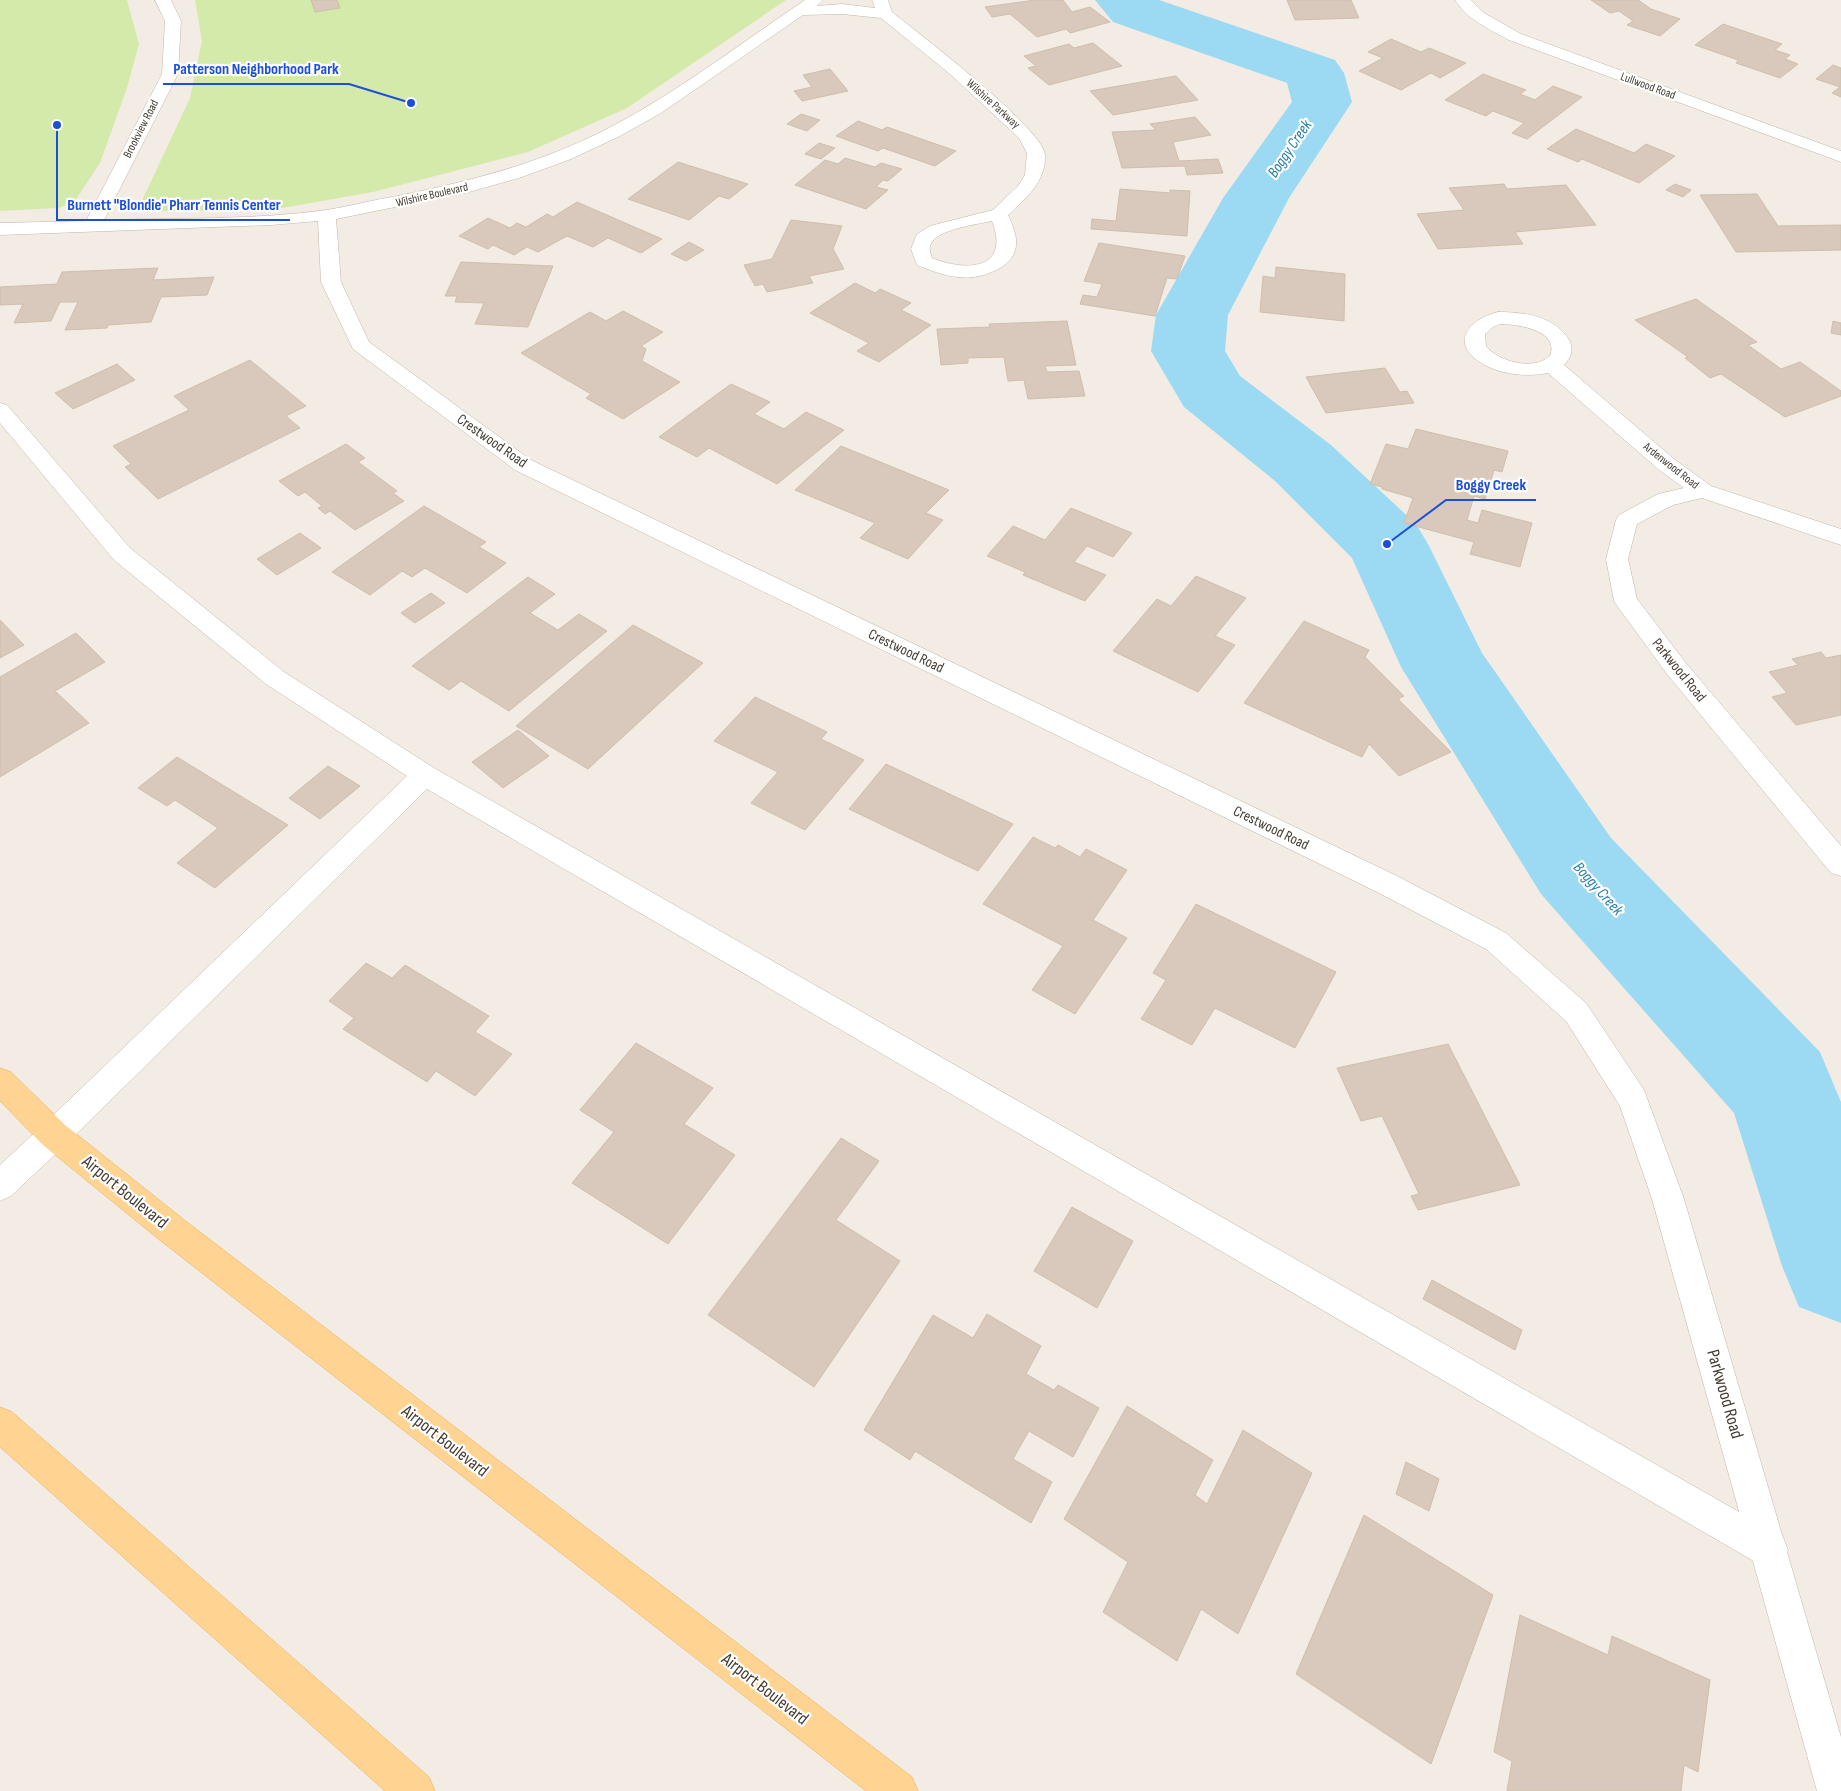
<svg xmlns="http://www.w3.org/2000/svg" width="1841" height="1791" font-family="'Sofia Sans Condensed',sans-serif">
<style>
.green{fill:#d4eaaa}
.lines{fill:none;stroke-linecap:round;stroke-linejoin:round}
.river{fill:#9cdaf4;fill-rule:evenodd}
.building{fill:#d8c9bc;stroke:#d0beab}
.lane-casing{stroke:#c2b6a9;stroke-width:1}
.street-casing{stroke:#c2b6a9;stroke-width:1}
.primary-casing{stroke:#e9ae5b;stroke-width:1}
.lane{fill:#fff;fill-rule:evenodd}
.street{fill:#fff;fill-rule:evenodd}
.primary{fill:#ffd391;fill-rule:evenodd}
.labels{text-anchor:middle;dominant-baseline:central;stroke-width:4.5;stroke-linejoin:round;paint-order:stroke}
.far-street-label{font-size:12px;fill:#453c33;stroke:#fff}
.street-label{font-size:15px;fill:#453c33;stroke:#fff}
.water-label{font-size:16px;font-style:italic;fill:#267ea6;stroke:#fff}
.near-street-label{font-size:18px;fill:#453c33;stroke:#fff}
.leader{fill:none;stroke:#1d4ed8;stroke-width:2}
.callout-dot{fill:#1d4ed8;stroke:#fff;stroke-width:2}
.callout-label{font-size:16px;text-anchor:middle;font-weight:bold;fill:#1d4ed8;stroke:#fff;stroke-width:4.5;stroke-linejoin:round;paint-order:stroke}
</style>
<rect width="100%" height="100%" fill="#f3ece4"/>
<g class="green">
<path d="M0,0H127L139,44L127,88L100,163L75,201L59,208L0,211Z"/>
<path d="M195,0H786L627,108L528,152L373,192L271,210L153,211L139,207L190,98L202,41Z"/>
</g>
<g class="lines">
<path class="river" d="M1095,0H1159L1335,60L1344,73L1352,102L1289,198L1228,315L1225,351L1240,376L1331,445L1416,524L1428,544L1482,653L1611,838L1820,1052L1841,1102V1323L1799,1307L1782,1266L1734,1113L1541,894L1401,667L1352,558L1275,481L1184,407L1151,351L1156,315L1223,198L1292,102L1287,83L1113,22Z"/>
</g>
<g class="building">
<path d="M311,0H337L340,8L315,12Z"/>
<path d="M1035,0H1063L1072,12L1090,7L1110,22L1070,33L1066,29L1037,37L1010,14L992,17L985,7Z"/>
<path d="M1287,0H1351L1359,18L1295,20Z"/>
<path d="M1591,0H1638L1651,9L1680,19L1660,36L1627,25L1633,21L1619,11L1610,13Z"/>
<path d="M1723,24L1782,44L1775,50L1790,55L1785,59L1798,64L1780,78L1736,63L1738,60L1695,45Z"/>
<path d="M1391,39L1421,52L1429,48L1466,63L1440,78L1431,73L1401,90L1359,71L1383,58L1368,52Z"/>
<path d="M1093,43L1122,66L1049,85L1028,68L1036,66L1024,56L1069,44L1074,48Z"/>
<path d="M1833,65L1841,68V97L1832,93L1840,87L1816,79Z"/>
<path d="M830,69L848,91L802,101L794,91L812,87L803,75Z"/>
<path d="M1483,74L1526,90L1520,94L1535,100L1553,86L1582,97L1527,139L1512,133L1524,123L1493,111L1486,116L1445,100Z"/>
<path d="M1176,76L1198,100L1113,115L1090,91Z"/>
<path d="M801,114L820,120L807,131L787,124Z"/>
<path d="M1195,117L1211,135L1173,142L1179,161L1218,159L1223,173L1187,175L1185,166L1122,168L1112,132L1156,130L1150,124Z"/>
<path d="M858,121L882,130L887,127L956,151L935,166L883,148L878,151L836,136Z"/>
<path d="M1576,129L1634,153L1646,144L1675,156L1639,183L1582,159L1578,162L1547,149Z"/>
<path d="M819,143L835,148L821,159L805,154Z"/>
<path d="M845,158L875,167L881,163L902,169L888,181L883,180L876,187L888,190L866,209L795,185L825,160L838,164Z"/>
<path d="M678,162L748,184L729,199L719,196L689,220L628,199Z"/>
<path d="M1504,184L1507,189L1566,185L1596,225L1515,232L1523,244L1438,249L1417,214L1464,210L1449,188Z"/>
<path d="M1675,184L1691,190L1683,197L1666,190Z"/>
<path d="M1120,189L1170,193V190L1190,191L1187,236L1091,229L1092,219L1116,221Z"/>
<path d="M1757,194L1778,226L1841,225V250L1736,252L1700,195Z"/>
<path d="M577,202L662,239L641,253L608,238L593,247L567,236L538,252L527,247L514,255L493,245L488,249L459,236L488,218L510,228L517,223L526,227L547,214L553,217Z"/>
<path d="M791,220L842,226L833,249L844,269L809,276L813,283L767,292L763,284L755,286L744,265L772,259Z"/>
<path d="M689,242L704,250L686,261L671,254Z"/>
<path d="M1099,243L1185,256L1177,279L1167,278L1155,316L1080,304L1083,295L1097,297L1102,284L1084,281Z"/>
<path d="M461,262L553,266L528,327L475,324L484,303L455,302L457,296H445Z"/>
<path d="M1276,267L1345,274L1344,321L1260,312L1263,276L1275,278Z"/>
<path d="M158,268L153,280L214,277L207,295L161,297L151,322L108,325L107,328L65,330L78,302H60L51,321L14,323L23,304L0,305V287L57,284L62,272Z"/>
<path d="M855,283L875,293L880,289L911,303L901,310L931,325L879,362L857,351L869,343L810,313Z"/>
<path d="M1696,299L1757,342L1748,345L1781,369L1800,362L1841,391V396L1785,417L1721,374L1710,378L1685,358L1688,357L1635,320Z"/>
<path d="M623,311L663,332L641,346L646,349L642,361L680,382L623,419L586,398L591,394L521,353L590,312L606,321Z"/>
<path d="M1067,321L1076,365L1045,366L1047,372L1079,371L1085,396L1028,399L1024,380L1008,381L1004,357L968,358V363L941,365L937,329L990,327L989,324Z"/>
<path d="M1833,321L1841,323V335L1831,333Z"/>
<path d="M250,360L306,406L286,416L300,428L158,499L125,467L131,464L113,446L189,410L174,396Z"/>
<path d="M117,364L135,380L73,409L55,393Z"/>
<path d="M1385,368L1400,392L1407,391L1414,403L1326,413L1306,377Z"/>
<path d="M731,384L770,402L754,414L784,429L806,412L844,430L777,484L709,448L697,457L659,437Z"/>
<path d="M1416,429L1508,451L1502,472L1494,470L1485,499L1474,496L1467,520L1478,523L1482,510L1532,523L1520,567L1470,554L1474,542L1404,523L1413,498L1382,489V487L1370,484L1386,444L1408,449Z"/>
<path d="M346,444L365,458L358,462L397,491L393,493L404,501L355,530L330,511L325,514L318,508L322,506L305,492L298,496L279,481Z"/>
<path d="M841,446L949,490L926,513L943,520L908,559L860,538L875,523L795,490Z"/>
<path d="M424,506L486,542L479,547L506,563L467,593L425,568L412,577L402,571L370,595L332,572Z"/>
<path d="M1071,508L1132,533L1113,557L1087,546L1074,562L1106,575L1085,601L1023,575L1025,572L987,556L1013,526L1045,540Z"/>
<path d="M300,533L321,548L277,575L257,559Z"/>
<path d="M1196,576L1246,598L1215,636L1235,645L1198,692L1113,651L1157,599L1171,606Z"/>
<path d="M528,577L555,594L530,613L558,630L579,614L607,631L509,711L461,681L449,690L412,666Z"/>
<path d="M431,593L445,603L415,623L401,613Z"/>
<path d="M0,620L24,645L0,658Z"/>
<path d="M1304,621L1369,650L1365,657L1404,696L1398,699L1451,752L1399,776L1369,744L1362,757L1244,703Z"/>
<path d="M633,625L703,663L588,769L516,726Z"/>
<path d="M76,633L105,662L55,691L89,723L0,777V677Z"/>
<path d="M1821,652L1826,658L1841,655V715L1796,725L1772,697L1787,693L1769,672L1798,665L1792,659Z"/>
<path d="M755,697L827,732L821,739L864,760L805,830L751,803L778,772L714,741Z"/>
<path d="M518,730L549,756L503,788L472,762Z"/>
<path d="M177,757L288,825L215,888L177,863L218,828L175,800L167,806L138,788Z"/>
<path d="M886,764L1013,824L978,871L849,809Z"/>
<path d="M328,766L360,786L320,819L289,798Z"/>
<path d="M1033,837L1055,848L1058,845L1080,857L1086,849L1127,870L1093,920L1127,938L1075,1014L1032,990L1063,946L983,904Z"/>
<path d="M1196,904L1336,972L1295,1048L1215,1008L1192,1045L1141,1019L1166,980L1153,973Z"/>
<path d="M366,963L392,978L405,965L489,1016L475,1032L512,1054L475,1096L436,1071L427,1082L343,1029L354,1018L329,1001Z"/>
<path d="M636,1043L713,1088L684,1124L735,1155L668,1244L572,1183L614,1132L580,1110Z"/>
<path d="M1448,1044L1520,1185L1418,1210L1411,1196L1419,1194L1382,1116L1361,1121L1337,1068Z"/>
<path d="M841,1138L879,1161L836,1220L900,1261L814,1387L708,1315Z"/>
<path d="M1072,1207L1133,1241L1097,1308L1034,1271Z"/>
<path d="M1432,1280L1522,1330L1515,1350L1423,1299Z"/>
<path d="M987,1314L1041,1346L1026,1374L1054,1390L1058,1385L1099,1408L1073,1457L1029,1431L1013,1459L1052,1482L1031,1523L915,1451L910,1460L864,1430L933,1315L973,1338Z"/>
<path d="M1127,1406L1213,1460L1195,1495L1207,1504L1243,1430L1312,1473L1238,1634L1201,1609L1177,1661L1103,1612L1128,1562L1064,1519Z"/>
<path d="M1406,1462L1439,1479L1429,1511L1396,1494Z"/>
<path d="M1364,1515L1493,1595L1431,1764L1296,1674Z"/>
<path d="M1520,1615L1608,1655L1612,1636L1710,1680L1698,1772L1684,1765L1681,1791H1507L1512,1761L1494,1752Z"/>
</g>
<g class="lines">
<defs>
<path id="lane" d="M0,403L7,405L130,548L284,672L434,768L1783,1537L1788,1550L1783,1563L1770,1568L1757,1563L427,789L65,1145L54,1149L43,1145L39,1135L43,1125L407,776L266,684L114,560L0,423Z"/>
<g id="street">
<path d="M155,0H171L181,21L178,74L104,220C178,218 254,220 327,210C350,206 374,200 397,196C471,181 542,163 609,128C678,92 741,43 805,0H823L817,6L842,4L875,8L872,0H888L892,12C918,33 1043,128 1045,155C1046,182 1026,198 1008,215C1012,224 1017,234 1016,245C1015,269 978,280 958,277C944,276 930,270 917,265L911,249L917,234L930,226L993,210L1018,186L1025,175L1027,153L1019,138L950,74L881,18L842,14L803,15L661,113L620,136L571,159L522,177L469,192L336,219L341,282L369,342L531,460L1397,876L1506,933L1586,1003L1644,1090L1684,1199L1841,1737V1791H1817L1652,1199L1620,1106L1566,1021L1486,949L1377,892L515,470L353,349L321,282L318,221L271,225L0,235V223L86,221L162,74L165,21ZM992,221C1011,270 966,272 932,258C930,252 928,248 932,242C940,229 978,224 992,221Z"/>
<path d="M1455,0H1471L1484,13L1521,34L1841,151V162L1509,40C1489,29 1468,20 1455,0Z"/>
<path d="M1498,312C1523,312 1555,316 1569,340C1574,350 1571,358 1564,365L1674,459L1711,486L1841,529V545L1702,498L1673,505L1637,524L1628,559L1637,599L1685,662L1841,846V876L1831,873L1667,674L1618,607L1614,601L1606,559L1616,520L1619,515L1658,494L1684,488L1658,469L1548,373C1527,377 1502,375 1483,364C1448,344 1469,319 1498,312ZM1500,324C1517,324 1560,330 1550,356C1533,371 1499,362 1486,346L1485,334L1493,327Z"/>
<path d="M54,1121L65,1125L69,1135L65,1145L11,1196L0,1201V1165L43,1125Z"/>
</g>
<g id="primary">
<path d="M0,1068L11,1072L65,1125L183,1219L912,1777L918,1791H866L161,1241L43,1145L0,1101Z"/>
<path d="M0,1407L12,1412L429,1777L435,1791H385L0,1447Z"/>
</g>
</defs>
<use href="#lane" class="lane-casing"/>
<use href="#street" class="street-casing"/>
<use href="#primary" class="primary-casing"/>
<use href="#lane" class="lane"/>
<use href="#street" class="street"/>
<use href="#primary" class="primary"/>
</g>
<g class="labels">
<g class="far-street-label">
<text transform="translate(1648 86) rotate(20)">Lullwood Road</text>
<text transform="translate(993 104) rotate(42)">Wilshire Parkway</text>
<text transform="translate(141 129) rotate(-63)">Brookview Road</text>
<text transform="translate(432 195) rotate(-13)">Wilshire Boulevard</text>
<text transform="translate(1671 466) rotate(38)">Ardenwood Road</text>
</g>
<g class="street-label">
<text transform="translate(492 441) rotate(35)">Crestwood Road</text>
<text transform="translate(906 651) rotate(26)">Crestwood Road</text>
<text transform="translate(1679 670) rotate(51)">Parkwood Road</text>
<text transform="translate(1271 828) rotate(26)">Crestwood Road</text>
</g>
<g class="water-label">
<text transform="translate(1290 149) rotate(-56)">Boggy Creek</text>
<text transform="translate(1598 889) rotate(48)">Boggy Creek</text>
</g>
<g class="near-street-label">
<text transform="translate(125 1192) rotate(39)">Airport Boulevard</text>
<text transform="translate(1725 1394) rotate(74)">Parkwood Road</text>
<text transform="translate(445 1441) rotate(38)">Airport Boulevard</text>
<text transform="translate(765 1689) rotate(38)">Airport Boulevard</text>
</g>
</g>
<path class="leader" d="M411 103L349 84H163M57 125L57 220H290M1387 544L1446 500H1536"/>
<g class="callout-dot">
<circle cx="411" cy="103" r="5"/>
<circle cx="57" cy="125" r="5"/>
<circle cx="1387" cy="544" r="5"/>
</g>
<g class="callout-label">
<text x="256" y="74">Patterson Neighborhood Park</text>
<text x="174" y="210">Burnett "Blondie" Pharr Tennis Center</text>
<text x="1491" y="490">Boggy Creek</text>
</g>
</svg>
